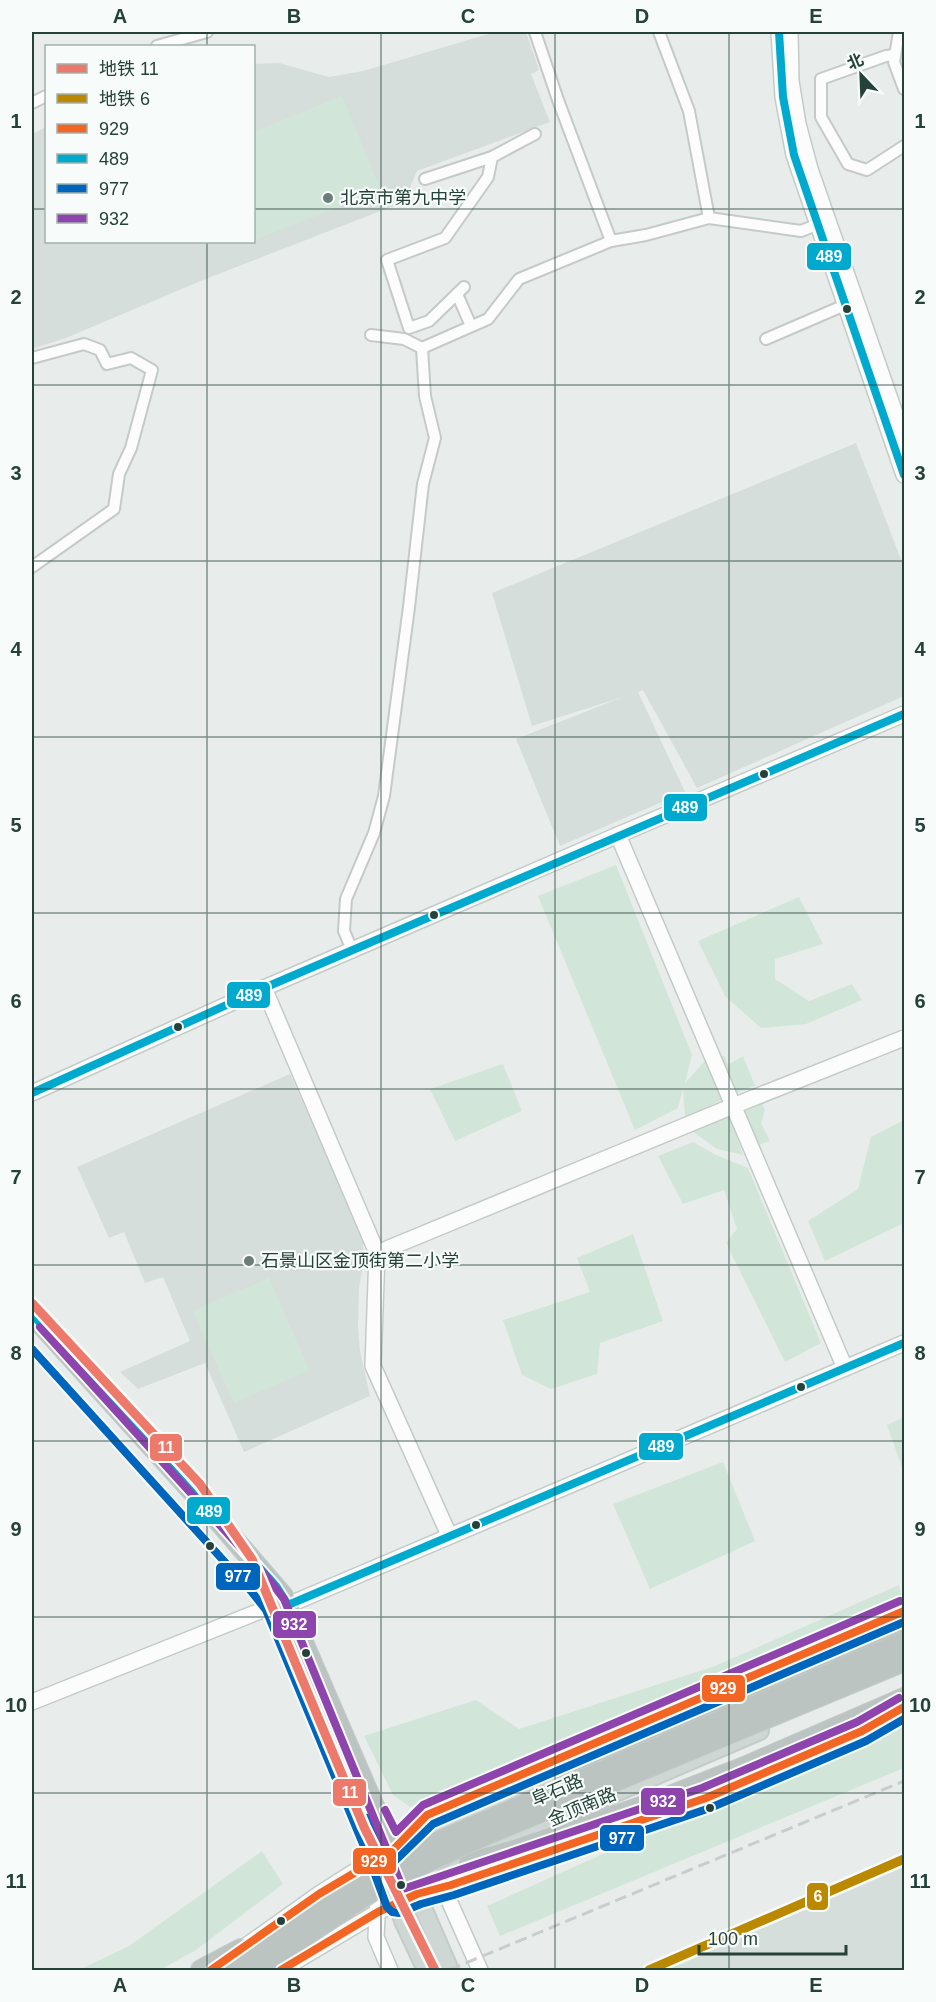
<svg xmlns="http://www.w3.org/2000/svg" width="936" height="2002" font-family="Helvetica,'Noto Sans SC',sans-serif">
<style>
.built{fill:#d6dedb}
.green{fill:#d1e6d8}
.lines{fill:none;stroke-linecap:round;stroke-linejoin:round}
.street-casing{stroke:#c5cac8;stroke-width:14}
.secondary-casing{stroke:#c3cbc8;stroke-width:18}
.primary-casing{stroke:#c3ccc9;stroke-width:20}
.highway-casing{stroke:#c3ccc9;stroke-width:22}
.street{stroke:#fcfcfc;stroke-width:10}
.secondary{stroke:#fcfcfc;stroke-width:15}
.primary{stroke:#cfd7d5;stroke-width:16}
.highway{stroke:#bcc4c2;stroke-width:20}
.rail{stroke:#c9cdcc;stroke-width:3;stroke-dasharray:12 6;stroke-linecap:butt}
.highway-bridge-casing{stroke:#c3ccc9;stroke-width:22;stroke-linecap:butt}
.highway-bridge{stroke:#bcc4c2;stroke-width:20}
.bus-1-casing{stroke:#f7fbf9;stroke-width:12}
.bus-2-casing{stroke:#f7fbf9;stroke-width:12}
.bus-3-casing{stroke:#f7fbf9;stroke-width:12}
.bus-4-casing{stroke:#f7fbf9;stroke-width:12}
.bus-1{stroke:#f26522;stroke-width:8}
.bus-2{stroke:#00a9ce;stroke-width:8}
.bus-3{stroke:#0065bd;stroke-width:8}
.bus-4{stroke:#8e44ad;stroke-width:8}
.metro-1-casing{stroke:#f7fbf9;stroke-width:14}
.metro-2-casing{stroke:#f7fbf9;stroke-width:14}
.metro-1{stroke:#ed796a;stroke-width:9}
.metro-2{stroke:#bb8900;stroke-width:9}
.grid{fill:none;stroke:#24423a;stroke-width:1.5;stroke-opacity:0.55}
.poi-dot{fill:#697e78;stroke:#f7fbf9;stroke-width:2}
.bus-dot{fill:#24423a;stroke:#f7fbf9;stroke-width:2}
.labels{text-anchor:middle;dominant-baseline:central;stroke-width:4.5;stroke-linejoin:round;paint-order:stroke}
.poi-label{font-size:18px;fill:#24423a;stroke:#f7fbf9;text-anchor:start}
.street-label{font-size:18px;fill:#24423a;stroke:#f7fbf9}
.line-badge{stroke:#f7fbf9;stroke-width:2}
.badge-label{font-size:16px;text-anchor:middle;font-weight:bold;fill:#fff}
.neatline{fill:none;stroke:#24423a;stroke-width:2}
.grid-label{font-size:20px;text-anchor:middle;font-weight:bold;fill:#24423a}
</style>
<rect width="100%" height="100%" fill="#e8edeb"/>
<g class="built">
<path d="M495,32H526L539,70L531,74L550,122L417,171L409,190L396,205L203,280L66,338L32,349V134L46,127V242H254V64L279,63L329,77L363,71Z"/>
<path d="M856,443L904,567V696L697,788L643,690L638,692L685,792L560,846L516,739L623,697L532,726L492,593Z"/>
<path d="M290,1074L356,1218L363,1238V1266L359,1288L358,1327L360,1351L370,1396L244,1452L205,1363L138,1389L120,1372L190,1341L163,1277L145,1283L124,1232L109,1238L77,1167Z"/>
<path d="M904,1861V1970H657Z"/>
</g>
<g class="green">
<path d="M342,96L381,191L254,240V132Z"/>
<path d="M616,865L692,1055L685,1083L706,1060L722,1100L685,1118L683,1088L678,1108L635,1130L538,896Z"/>
<path d="M799,897L823,944L775,959V979L809,1001L852,984L862,1000L806,1024L761,1028L725,996L698,941Z"/>
<path d="M720,1056H724L728,1065L743,1056L755,1086L735,1093Z"/>
<path d="M503,1064L522,1111L455,1141L430,1089Z"/>
<path d="M760,1098L765,1110L761,1123L770,1141L756,1146L741,1110Z"/>
<path d="M730,1117L743,1155L717,1149L692,1131Z"/>
<path d="M904,1120V1223L825,1261L808,1221L858,1189L871,1137Z"/>
<path d="M693,1142L716,1155L748,1168L821,1343L785,1362L726,1243L737,1229L724,1190L683,1204L658,1156Z"/>
<path d="M633,1234L663,1321L600,1343L597,1374L551,1389L522,1375L503,1320L590,1292L577,1258Z"/>
<path d="M269,1278L309,1370L234,1403L193,1311Z"/>
<path d="M904,1417V1473L887,1425Z"/>
<path d="M723,1462L755,1541L650,1589L613,1504Z"/>
<path d="M899,1585L902,1598L410,1807L393,1795L364,1736L476,1700L519,1729L715,1666Z"/>
<path d="M904,1719V1768L500,1936L487,1906Z"/>
<path d="M262,1851L283,1884L196,1950L160,1970H79L129,1946Z"/>
</g>
<g class="lines">
<defs>
<g id="street">
<path d="M535,32L558,100L611,241"/>
<path d="M659,32L689,111L709,218"/>
<path d="M899,32L894,62L904,89"/>
<path d="M157,46L207,32"/>
<path d="M895,55L886,56L821,79V117L848,164L867,170L904,146"/>
<path d="M32,103L46,96"/>
<path d="M425,179L492,157L535,134"/>
<path d="M464,287L429,321L409,328L387,260L445,238L488,177L492,157"/>
<path d="M457,294L471,326"/>
<path d="M371,335L404,339L422,348"/>
<path d="M766,339L845,305"/>
<path d="M422,348L488,319L519,279L611,241L646,235L709,218L801,231L824,222"/>
<path d="M32,358L84,344L100,350L107,364L131,358L152,370L131,448L119,474L114,509L32,567"/>
<path d="M352,950L344,931L346,899L374,833L384,796L409,607L423,484L435,438L425,396L422,348"/>
</g>
<g id="secondary">
<path d="M779,32L783,97L794,155L904,475"/>
<path d="M790,32L791,81L798,124L810,169L904,439"/>
<path d="M618,835L845,1368"/>
<path d="M264,988L377,1253L373,1366L449,1535"/>
<path d="M32,1093L264,988L618,835L904,714"/>
<path d="M377,1253L733,1106L904,1038"/>
<path d="M288,1605L904,1343"/>
<path d="M32,1702L275,1605"/>
<path d="M621,1734L904,1611"/>
<path d="M379,1878L376,1937L390,1970"/>
<path d="M437,1883L443,1887L447,1896L480,1970"/>
<path d="M236,1953L319,1894L352,1873L393,1850L427,1815L521,1775"/>
<path d="M281,1970L378,1912L417,1894L451,1885L706,1798L862,1731L904,1707"/>
</g>
<g id="primary">
<path d="M393,1850L433,1829L522,1789L586,1771"/>
<path d="M399,1861L417,1894L450,1970"/>
<path d="M384,1869L404,1923L426,1970"/>
<path d="M417,1894L506,1840L760,1731"/>
</g>
<g id="highway">
<path d="M32,1314L202,1502L283,1596L393,1850"/>
<path d="M593,1746H616L904,1625"/>
<path d="M512,1779L575,1763L611,1748"/>
<path d="M355,1798L380,1857"/>
<path d="M469,1863L512,1851L644,1806L742,1768L904,1698"/>
<path d="M201,1970L241,1949"/>
</g>
</defs>
<use href="#street" class="street-casing"/>
<use href="#secondary" class="secondary-casing"/>
<use href="#primary" class="primary-casing"/>
<use href="#highway" class="highway-casing"/>
<use href="#street" class="street"/>
<use href="#secondary" class="secondary"/>
<use href="#primary" class="primary"/>
<use href="#highway" class="highway"/>
<path class="rail" d="M449,1970L904,1781"/>
<defs>
<g id="highway-bridge">
<path d="M226,1970C292,1926 357,1882 428,1846L904,1642"/>
<path d="M254,1970L386,1882L471,1841L904,1661"/>
</g>
</defs>
<use href="#highway-bridge" class="highway-bridge-casing"/>
<use href="#highway-bridge" class="highway-bridge"/>
<defs>
<g id="bus-1">
<path d="M211,1970L319,1894L393,1850L427,1815L904,1611"/>
<path d="M281,1970L378,1912L417,1894L451,1885L706,1798L862,1731L904,1707"/>
</g>
<g id="bus-2">
<path d="M779,32L783,97L794,155L904,475"/>
<path d="M32,1093L264,988L904,714"/>
<path d="M32,1314L276,1586L288,1605L904,1343"/>
</g>
<g id="bus-3">
<path d="M32,1349L251,1591L266,1610L370,1861L387,1907L392,1912L399,1913L421,1904L454,1895L710,1808L866,1741L904,1719"/>
<path d="M367,1818L385,1856L390,1860H396L433,1824L904,1622"/>
</g>
<g id="bus-4">
<path d="M40,1327L267,1577L284,1599L403,1889L702,1788L857,1722L899,1698"/>
<path d="M385,1810L396,1832L423,1805L900,1601"/>
</g>
</defs>
<use href="#bus-1" class="bus-1-casing"/>
<use href="#bus-2" class="bus-2-casing"/>
<use href="#bus-3" class="bus-3-casing"/>
<use href="#bus-4" class="bus-4-casing"/>
<use href="#bus-1" class="bus-1"/>
<use href="#bus-2" class="bus-2"/>
<use href="#bus-3" class="bus-3"/>
<use href="#bus-4" class="bus-4"/>
<defs>
<path id="metro-1" d="M32,1303L200,1484L252,1559L364,1827L435,1970"/>
<path id="metro-2" d="M649,1970L904,1859"/>
</defs>
<use href="#metro-1" class="metro-1-casing"/>
<use href="#metro-2" class="metro-2-casing"/>
<use href="#metro-1" class="metro-1"/>
<use href="#metro-2" class="metro-2"/>
</g>
<path class="grid" d="M207,32V46M381,32V1970M555,32V1970M729,32V1970M32,209H46M254,209H904M207,242V1970M32,385H904M32,561H904M32,737H904M32,913H904M32,1089H904M32,1265H904M32,1441H904M32,1617H904M32,1793H904"/>
<g class="poi-dot">
<circle cx="328" cy="198" r="6"/>
<circle cx="249" cy="1261" r="6"/>
</g>
<g class="bus-dot">
<circle cx="847" cy="309" r="5"/>
<circle cx="764" cy="774" r="5"/>
<circle cx="434" cy="915" r="5"/>
<circle cx="178" cy="1027" r="5"/>
<circle cx="801" cy="1387" r="5"/>
<circle cx="476" cy="1525" r="5"/>
<circle cx="210" cy="1546" r="5"/>
<circle cx="306" cy="1653" r="5"/>
<circle cx="710" cy="1808" r="5"/>
<circle cx="401" cy="1885" r="5"/>
<circle cx="281" cy="1921" r="5"/>
</g>
<g class="labels">
<g class="poi-label">
<text x="340" y="198">北京市第九中学</text>
<text x="261" y="1261">石景山区金顶街第二小学</text>
</g>
<g class="street-label">
<text transform="translate(557 1790) rotate(-23)">阜石路</text>
<text transform="translate(582 1807) rotate(-23)">金顶南路</text>
</g>
</g>
<g class="line-badge">
<rect x="806" y="242" width="46" height="29" rx="6" fill="#00a9ce"/>
<rect x="663" y="793" width="45" height="29" rx="6" fill="#00a9ce"/>
<rect x="226" y="981" width="45" height="28" rx="6" fill="#00a9ce"/>
<rect x="638" y="1432" width="46" height="29" rx="6" fill="#00a9ce"/>
<rect x="149" y="1433" width="34" height="29" rx="6" fill="#ed796a"/>
<rect x="186" y="1496" width="45" height="29" rx="6" fill="#00a9ce"/>
<rect x="215" y="1562" width="46" height="29" rx="6" fill="#0065bd"/>
<rect x="272" y="1610" width="45" height="29" rx="6" fill="#8e44ad"/>
<rect x="701" y="1674" width="45" height="29" rx="6" fill="#f26522"/>
<rect x="332" y="1778" width="35" height="29" rx="6" fill="#ed796a"/>
<rect x="640" y="1787" width="46" height="29" rx="6" fill="#8e44ad"/>
<rect x="599" y="1824" width="46" height="28" rx="6" fill="#0065bd"/>
<rect x="352" y="1847" width="45" height="28" rx="6" fill="#f26522"/>
<rect x="806" y="1882" width="23" height="29" rx="6" fill="#bb8900"/>
</g>
<g class="badge-label">
<text x="829" y="262">489</text>
<text x="685" y="813">489</text>
<text x="249" y="1001">489</text>
<text x="661" y="1452">489</text>
<text x="166" y="1453">11</text>
<text x="209" y="1517">489</text>
<text x="238" y="1582">977</text>
<text x="294" y="1630">932</text>
<text x="723" y="1694">929</text>
<text x="350" y="1798">11</text>
<text x="663" y="1807">932</text>
<text x="622" y="1844">977</text>
<text x="374" y="1867">929</text>
<text x="818" y="1902">6</text>
</g>
<rect width="936" height="2002" fill="none" stroke="#f7fbf9" stroke-width="66"/>
<rect x="45" y="45" width="210" height="198" fill="#f7fbf9" stroke="#a3b1ad" stroke-width="1.5"/>
<rect x="57" y="64" width="30" height="9" fill="#ed796a" stroke="#a3b1ad" stroke-width="1.5"/>
<text x="99" y="75" font-size="18" fill="#24423a">地铁 11</text>
<rect x="57" y="94" width="30" height="9" fill="#bb8900" stroke="#a3b1ad" stroke-width="1.5"/>
<text x="99" y="105" font-size="18" fill="#24423a">地铁 6</text>
<rect x="57" y="124" width="30" height="9" fill="#f26522" stroke="#a3b1ad" stroke-width="1.5"/>
<text x="99" y="135" font-size="18" fill="#24423a">929</text>
<rect x="57" y="154" width="30" height="9" fill="#00a9ce" stroke="#a3b1ad" stroke-width="1.5"/>
<text x="99" y="165" font-size="18" fill="#24423a">489</text>
<rect x="57" y="184" width="30" height="9" fill="#0065bd" stroke="#a3b1ad" stroke-width="1.5"/>
<text x="99" y="195" font-size="18" fill="#24423a">977</text>
<rect x="57" y="214" width="30" height="9" fill="#8e44ad" stroke="#a3b1ad" stroke-width="1.5"/>
<text x="99" y="225" font-size="18" fill="#24423a">932</text>
<g transform="translate(861 75) rotate(337)" stroke="#f7fbf9" stroke-width="4.5" paint-order="stroke">
<path d="M0-4.5L10 22L0 15L-10 22Z" fill="#24423a"/>
<text y="-9" font-size="16" font-weight="bold" text-anchor="middle" fill="#24423a">北</text>
</g>
<path d="M699 1945v9h147v-9" fill="none" stroke="#24423a" stroke-width="3"/>
<text x="708" y="1945" font-size="18" fill="#24423a" stroke="#f7fbf9" stroke-width="4.5" paint-order="stroke">100 m</text>
<rect x="33" y="33" width="870" height="1936" class="neatline"/>
<g class="grid-label">
<text x="120" y="23">A</text>
<text x="294" y="23">B</text>
<text x="468" y="23">C</text>
<text x="642" y="23">D</text>
<text x="816" y="23">E</text>
<text x="16" y="128">1</text>
<text x="920" y="128">1</text>
<text x="16" y="304">2</text>
<text x="920" y="304">2</text>
<text x="16" y="480">3</text>
<text x="920" y="480">3</text>
<text x="16" y="656">4</text>
<text x="920" y="656">4</text>
<text x="16" y="832">5</text>
<text x="920" y="832">5</text>
<text x="16" y="1008">6</text>
<text x="920" y="1008">6</text>
<text x="16" y="1184">7</text>
<text x="920" y="1184">7</text>
<text x="16" y="1360">8</text>
<text x="920" y="1360">8</text>
<text x="16" y="1536">9</text>
<text x="920" y="1536">9</text>
<text x="16" y="1712">10</text>
<text x="920" y="1712">10</text>
<text x="16" y="1888">11</text>
<text x="920" y="1888">11</text>
<text x="120" y="1992">A</text>
<text x="294" y="1992">B</text>
<text x="468" y="1992">C</text>
<text x="642" y="1992">D</text>
<text x="816" y="1992">E</text>
</g>
</svg>
